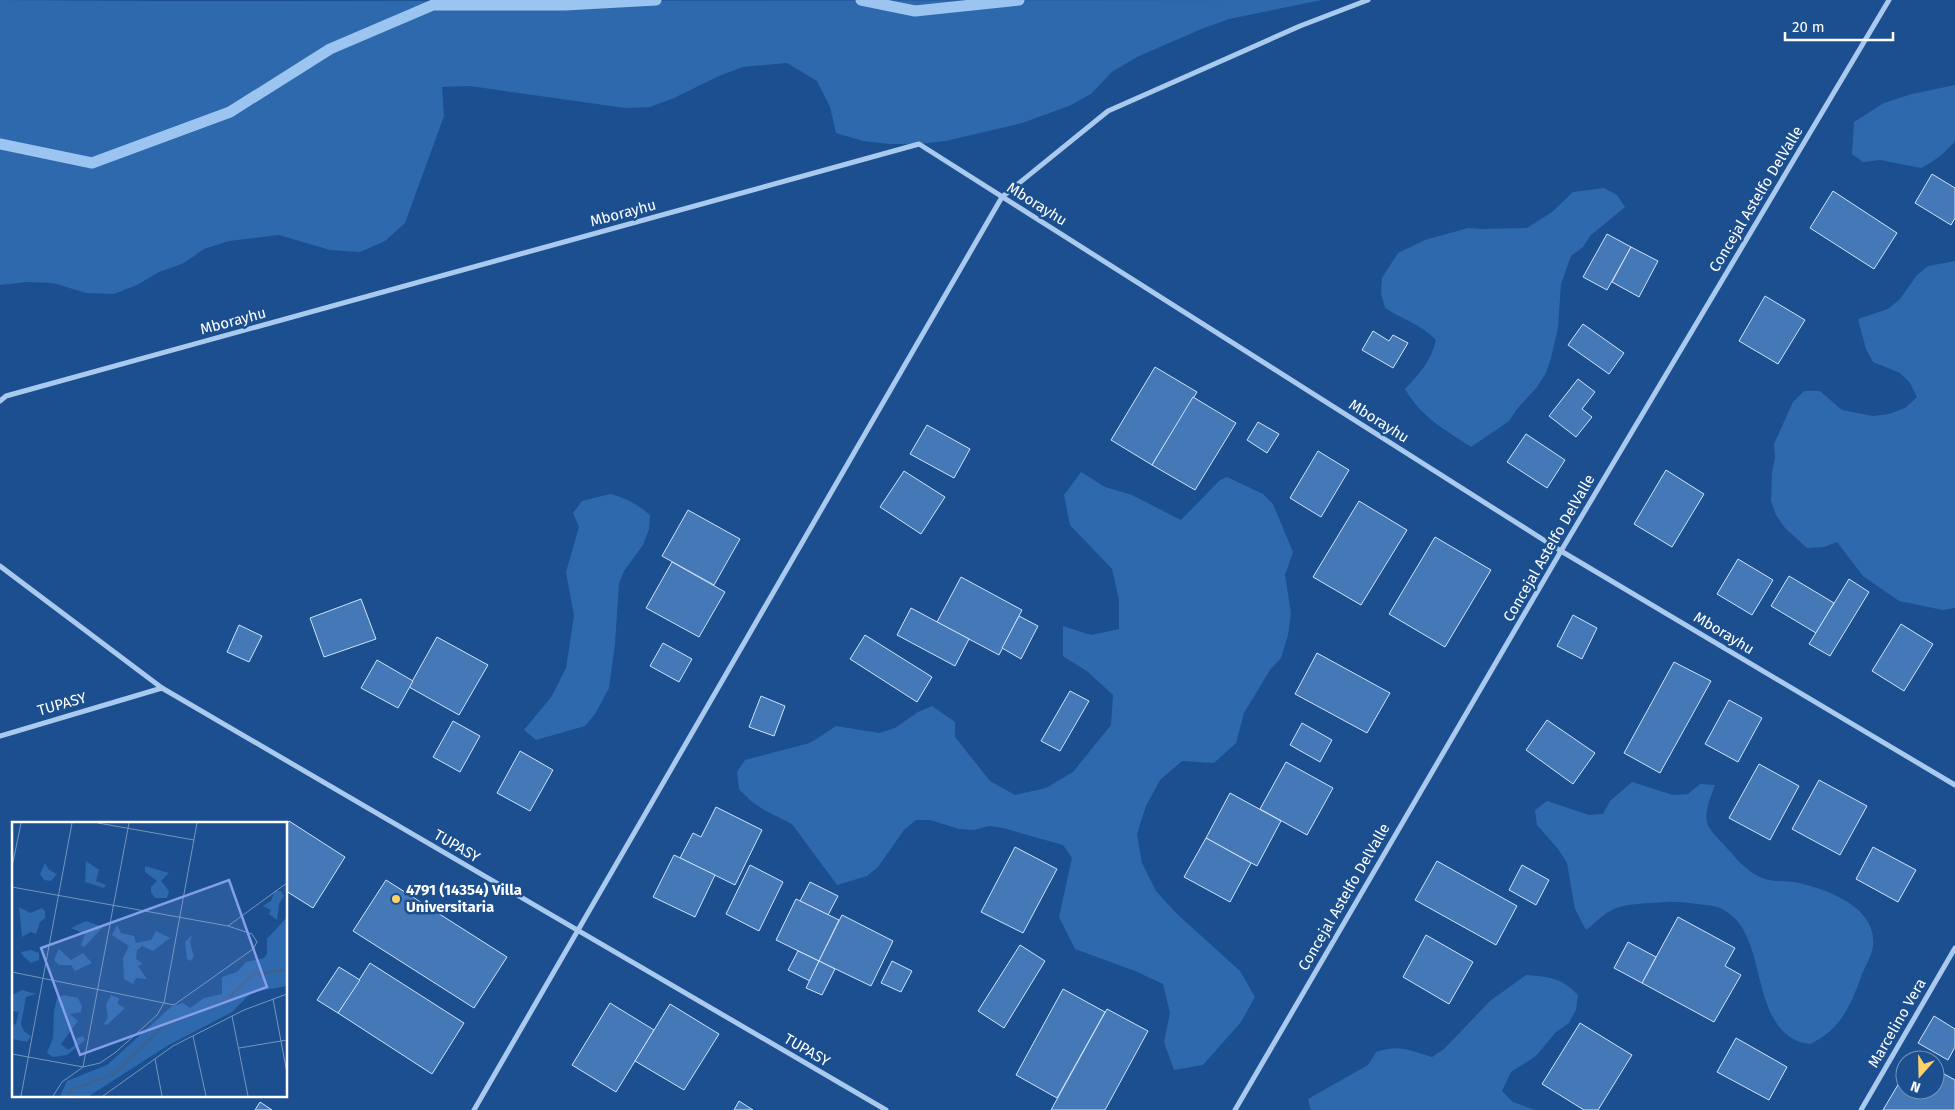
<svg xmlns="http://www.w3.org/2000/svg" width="1955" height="1110" font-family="'Fira Sans',sans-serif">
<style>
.green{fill:#2e69ad}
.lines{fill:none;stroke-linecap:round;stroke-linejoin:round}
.stream{stroke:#9cc4f0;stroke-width:11}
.building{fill:#4478b7;stroke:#cfe3fa}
.street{stroke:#a9c9ee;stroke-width:5}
.poi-dot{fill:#ffd166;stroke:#1b4f8f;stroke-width:2}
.labels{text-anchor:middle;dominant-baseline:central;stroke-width:5;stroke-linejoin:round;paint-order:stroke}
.street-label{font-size:15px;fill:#fff;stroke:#1b4f8f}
.poi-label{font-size:15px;font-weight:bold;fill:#fff;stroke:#1b4f8f;text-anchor:start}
.inset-river{fill:none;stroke:#3c6290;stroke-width:2.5}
.inset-road{fill:none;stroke:#7695bc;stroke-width:1}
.view{fill:#839eea;fill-opacity:0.15;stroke:#839eea;stroke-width:2.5}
.inset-edge{fill:none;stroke:#fff;stroke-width:2.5}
</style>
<rect width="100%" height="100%" fill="#1b4f8f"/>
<g class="green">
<path d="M0,0L156,1L1322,0L1229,19L1199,30L1137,57L1112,72L1091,94L1069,106L1022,123L946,141L919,144H890L863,141L836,133L830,107L817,81L787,63L743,67L719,76L674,98L650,107L625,108L470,86L442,87L444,116L405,223L385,241L360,252L330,250L279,235L229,241L204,249L184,263L159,272L137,285L114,294L86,293L53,283L27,282L0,285Z"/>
<path d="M1955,85V141C1945,153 1935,161 1921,168L1880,160L1863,162L1852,154L1854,122L1884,103L1912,94Z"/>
<path d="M1604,188L1617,195L1625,207L1590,236L1583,247L1571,256L1561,284L1558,328L1551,358L1546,373L1537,387L1517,409L1509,421L1471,447C1444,429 1423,419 1405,389C1420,373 1431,361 1436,340C1422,325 1402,319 1385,308L1381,293L1382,278L1398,253L1425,240L1468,228L1482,229L1527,228L1552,212L1573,192Z"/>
<path d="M1955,261V608L1943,610L1899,601L1863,576L1837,542L1824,547L1807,548L1785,528L1776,515L1771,501L1772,472L1775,458L1774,444L1793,402L1804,391H1820L1842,410L1873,416L1889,414L1905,408L1917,397L1910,383L1900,373L1873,362L1866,349L1858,319L1888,309L1900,299L1917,275L1928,266Z"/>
<path d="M1081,472L1105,487L1132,495L1181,520L1220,480L1227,477L1263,494L1273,504L1293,552L1285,575L1291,613L1288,635L1281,658L1270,670L1244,713L1236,743L1214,763L1182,761L1160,780L1146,806L1137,834L1142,863L1156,891L1176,913L1240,971L1255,997L1241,1022L1203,1065L1174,1070L1164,1042L1170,1013L1163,984L1135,971L1075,949L1059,917L1072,858L1063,845L1003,828L989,826L974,830L959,829L930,820H916L904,830L878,867L867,876L837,885L792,824L764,810L751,801L739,789L737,772L745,760L810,743L836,726L879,733L895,728L918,712L932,706L955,722V737L990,781L1015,795L1046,788L1073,772L1111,725L1113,695L1088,672L1063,656V626L1091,635L1119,629V600L1112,569L1070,525L1064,495Z"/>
<path d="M610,494C626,498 637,504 650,515L649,529L643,545L624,571L619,584L615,644L609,688L595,714L585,726L536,740L524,730L552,696L566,668L574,616L566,572L579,527L573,513L582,501Z"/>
<path d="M1632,782L1673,795L1688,794L1700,784L1715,785C1711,797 1703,813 1708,825C1711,832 1720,840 1725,846C1735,857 1747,872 1762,878C1775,883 1789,880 1803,884C1832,891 1877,909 1873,946C1871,958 1865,966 1861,977C1850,1007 1840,1030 1810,1044C1806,1043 1800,1043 1795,1040C1748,1015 1769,930 1720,908C1713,905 1704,905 1697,904C1687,903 1677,901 1666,902C1648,904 1626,902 1610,911C1601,916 1594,924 1586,930L1575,909L1567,863L1558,849L1537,825L1535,810L1547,801L1589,815L1603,814L1610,801Z"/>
<path d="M1526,975C1550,977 1560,977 1578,995L1576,1010L1569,1023L1556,1032L1536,1056L1511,1072L1502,1091L1513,1102L1535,1110H1311L1308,1099L1368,1065L1376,1052C1399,1044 1409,1050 1432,1057L1444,1049L1490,1001Z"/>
</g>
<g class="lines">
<g class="stream">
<path d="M861,0L915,11L1019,0"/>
<path d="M0,144L92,163L230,112L330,49L433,5H565L656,0"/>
</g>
</g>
<g class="building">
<path d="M1932,174L1955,188V218L1951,225L1915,203Z"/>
<path d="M1833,191L1897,233L1874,269L1810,228Z"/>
<path d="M1607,234L1631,247L1607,290L1583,277Z"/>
<path d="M1631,247L1658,261L1639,297L1612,282Z"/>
<path d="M1765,296L1805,320L1778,364L1739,341Z"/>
<path d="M1583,324L1624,353L1609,374L1568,345Z"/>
<path d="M1373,331L1389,341L1393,335L1408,343L1393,368L1362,350Z"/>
<path d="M1155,367L1197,392L1152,465L1111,440Z"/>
<path d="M1578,379L1595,392L1582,409L1592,417L1576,437L1549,416Z"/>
<path d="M1193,397L1236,423L1195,490L1152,465Z"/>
<path d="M1258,422L1279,434L1267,453L1247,440Z"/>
<path d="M927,425L970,449L954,478L910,454Z"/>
<path d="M1526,434L1565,460L1547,488L1507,462Z"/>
<path d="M1318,451L1349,470L1321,517L1290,498Z"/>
<path d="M1666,470L1704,494L1672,547L1634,524Z"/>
<path d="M904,471L945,497L921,534L880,507Z"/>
<path d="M1359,501L1407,530L1361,605L1313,577Z"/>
<path d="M688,510L740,539L714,585L662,556Z"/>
<path d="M1435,537L1491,570L1445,647L1389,614Z"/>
<path d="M1738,559L1773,580L1752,615L1717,594Z"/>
<path d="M672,562L725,592L699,637L646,608Z"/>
<path d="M1789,576L1834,603L1816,633L1771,606Z"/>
<path d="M961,577L1022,610L999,655L937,622Z"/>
<path d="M1849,579L1869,592L1830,656L1809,644Z"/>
<path d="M361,599L376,639L324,657L310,618Z"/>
<path d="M911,608L969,639L955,666L897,635Z"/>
<path d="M1573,615L1597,628L1582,659L1557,646Z"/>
<path d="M1019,616L1038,626L1021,659L1002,648Z"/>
<path d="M1901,624L1933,644L1904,691L1872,671Z"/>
<path d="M239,625L262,636L249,662L227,652Z"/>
<path d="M865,635L932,677L917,702L850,659Z"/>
<path d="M437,637L488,665L459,715L409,687Z"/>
<path d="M663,643L692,659L679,682L650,666Z"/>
<path d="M1317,653L1390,693L1367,733L1295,694Z"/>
<path d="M377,660L413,681L398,708L361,688Z"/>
<path d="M1674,662L1711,681L1660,773L1624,753Z"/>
<path d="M1070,691L1089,701L1060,751L1041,741Z"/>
<path d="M761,696L785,706L774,736L749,727Z"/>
<path d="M1729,700L1762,718L1738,762L1705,744Z"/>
<path d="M1547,720L1595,753L1573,784L1526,750Z"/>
<path d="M453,721L480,736L460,772L433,757Z"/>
<path d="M1302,723L1332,740L1320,762L1290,745Z"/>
<path d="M520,751L553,770L530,811L497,793Z"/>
<path d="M1286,762L1333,788L1307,835L1260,809Z"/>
<path d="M1759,764L1799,786L1770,840L1729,818Z"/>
<path d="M1819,780L1867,806L1840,855L1792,829Z"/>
<path d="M1230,793L1281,821L1257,866L1206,838Z"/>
<path d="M716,807L762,830L735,885L680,858L693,833L701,837Z"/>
<path d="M289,821L345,857L313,908L286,891V826Z"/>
<path d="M1206,838L1251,863L1230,902L1184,877Z"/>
<path d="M1015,847L1057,869L1023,933L981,912Z"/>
<path d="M1873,847L1916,870L1898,902L1856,879Z"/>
<path d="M674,855L715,875L695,917L653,897Z"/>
<path d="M1437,861L1517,906L1496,945L1415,900Z"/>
<path d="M750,865L783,882L759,931L726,914Z"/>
<path d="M1522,865L1549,880L1536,905L1509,890Z"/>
<path d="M386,880L507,957L474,1008L353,931Z"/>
<path d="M810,882L838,896L828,915L800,901Z"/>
<path d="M796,899L839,920L819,961L776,940Z"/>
<path d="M842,915L893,941L871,986L819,961Z"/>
<path d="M1678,917L1735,948L1725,966L1741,975L1714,1022L1642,983Z"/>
<path d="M1426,935L1473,962L1449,1004L1403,977Z"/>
<path d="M1628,942L1656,957L1642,983L1614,968Z"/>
<path d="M1020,945L1045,961L1004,1028L978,1011Z"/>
<path d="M798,951L819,961L810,981L788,970Z"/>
<path d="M819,961L835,969L822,995L806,988Z"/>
<path d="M892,961L912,971L901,992L881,983Z"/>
<path d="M370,963L464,1023L432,1074L338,1013Z"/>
<path d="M339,967L360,980L338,1013L317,1000Z"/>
<path d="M1063,989L1105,1012L1057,1098L1016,1075Z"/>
<path d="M610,1003L654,1030L616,1092L572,1065Z"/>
<path d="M670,1004L719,1034L684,1090L635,1061Z"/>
<path d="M1107,1009L1148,1031L1105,1110H1051Z"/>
<path d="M1934,1016L1955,1029V1047L1948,1060L1918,1043Z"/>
<path d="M1580,1023L1632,1055L1598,1110H1584L1542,1084Z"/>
<path d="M1736,1038L1787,1067L1769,1100L1717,1072Z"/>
<path d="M1935,1069L1955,1080V1110H1883L1905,1073V1090H1935Z"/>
<path d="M739,1101L753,1110H734Z"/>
<path d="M260,1102L272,1110H255Z"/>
</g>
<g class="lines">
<g class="street">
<path d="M0,401L6,396L919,144L1561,551L1955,785"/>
<path d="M0,566L162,688"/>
<path d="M0,736L162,688L886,1110"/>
<path d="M474,1110L1002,197L1108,111L1300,26L1368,0"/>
<path d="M1235,1110L1561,551L1889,0"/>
<path d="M1861,1110L1955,948"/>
</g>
</g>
<circle class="poi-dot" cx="396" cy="899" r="5"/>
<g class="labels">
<g class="street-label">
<text transform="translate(1756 199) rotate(-59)">Concejal Astelfo DelValle</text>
<text transform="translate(1037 204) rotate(32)">Mborayhu</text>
<text transform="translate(623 213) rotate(-15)">Mborayhu</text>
<text transform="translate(233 321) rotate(-15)">Mborayhu</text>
<text transform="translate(1379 421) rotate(32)">Mborayhu</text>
<text transform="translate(1549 548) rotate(-60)">Concejal Astelfo DelValle</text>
<text transform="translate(1724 633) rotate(31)">Mborayhu</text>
<text transform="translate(62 704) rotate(-16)">TUPASY</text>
<text transform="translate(457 846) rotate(30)">TUPASY</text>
<text transform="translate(1344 897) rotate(-60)">Concejal Astelfo DelValle</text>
<text transform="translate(1897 1023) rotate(-60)">Marcelino Vera</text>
<text transform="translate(807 1050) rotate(30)">TUPASY</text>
</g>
<g class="poi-label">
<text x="406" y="890">4791 (14354) Villa<tspan x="406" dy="17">Universitaria</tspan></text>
</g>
</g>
<g transform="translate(12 822)">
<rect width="275" height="275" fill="#1b4f8f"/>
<path d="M74,39L87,48L84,59L94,63L92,66L73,60ZM33,41L37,48L45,52L39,59L32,58L28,52ZM133,44L157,51L149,59L157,69L155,76H143L139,70V65L145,59L133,50ZM263,69H269L272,74L267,82L265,98L257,92L259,88L251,84L259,79ZM7,85L18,91L30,86L33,89V96L28,100L24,112L19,110L10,115ZM275,95V164L240,170L220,190L155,224L77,274H48L55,259L95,243L160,184L171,181L178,186L192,176L210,172V155L225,150L234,140L252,136L255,132V117ZM74,99L91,105L72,125L69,123L73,112L59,106ZM105,103L109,111L122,114L124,121L139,118L144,109L158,116L141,129L130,124L125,128L124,137L131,142L126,144L135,157L124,156L121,162L112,157L111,136L117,124L100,113ZM180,113L178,120L182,135L178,139L175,137L173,120ZM47,127L59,138L71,131L80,141L63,149L59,143H47L42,138ZM19,128L27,131V138L19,141L11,134L9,130ZM10,168L24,172L14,175L9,202L12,209L19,214L15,220L0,217V203L4,202L7,190L0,189V173ZM52,173L66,176L70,184L69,190L58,192L66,199L49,222L56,228L62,224L65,216L71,214L73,218L55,233L41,235L35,231L41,216L42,189L45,176ZM99,173L107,176L106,182L113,186L95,203L92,202L96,195L94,183Z" fill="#2e69ad"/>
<path class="inset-river" d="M55,274L60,267L101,253L151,204L214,179L241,152L275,148"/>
<path class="inset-road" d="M86,1L182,18M0,45L9,1M0,65L216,104L275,61M0,150L162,183L241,127L245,120L240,112L216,104M261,177L275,251M220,194L236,274M181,214L194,274M227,226L275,218M0,232L71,245L117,1M143,237L150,274M9,274L60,1M41,274L50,260L71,245L88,241L104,230L145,193L152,181L185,1M91,274L161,224L232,188L275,172"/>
<path class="view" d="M217,58L255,165L68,233L29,126Z"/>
<rect width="275" height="275" class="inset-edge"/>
</g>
<g transform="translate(1920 1075) rotate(200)"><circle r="24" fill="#1b4f8f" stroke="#7695bc"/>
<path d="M0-4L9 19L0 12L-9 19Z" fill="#ffd166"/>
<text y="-8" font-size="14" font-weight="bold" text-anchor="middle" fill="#ffffff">N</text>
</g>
<path d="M1785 32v8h108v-8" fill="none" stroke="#ffffff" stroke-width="2.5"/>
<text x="1792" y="32" font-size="15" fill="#ffffff" stroke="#1b4f8f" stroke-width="4" paint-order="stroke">20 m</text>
</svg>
